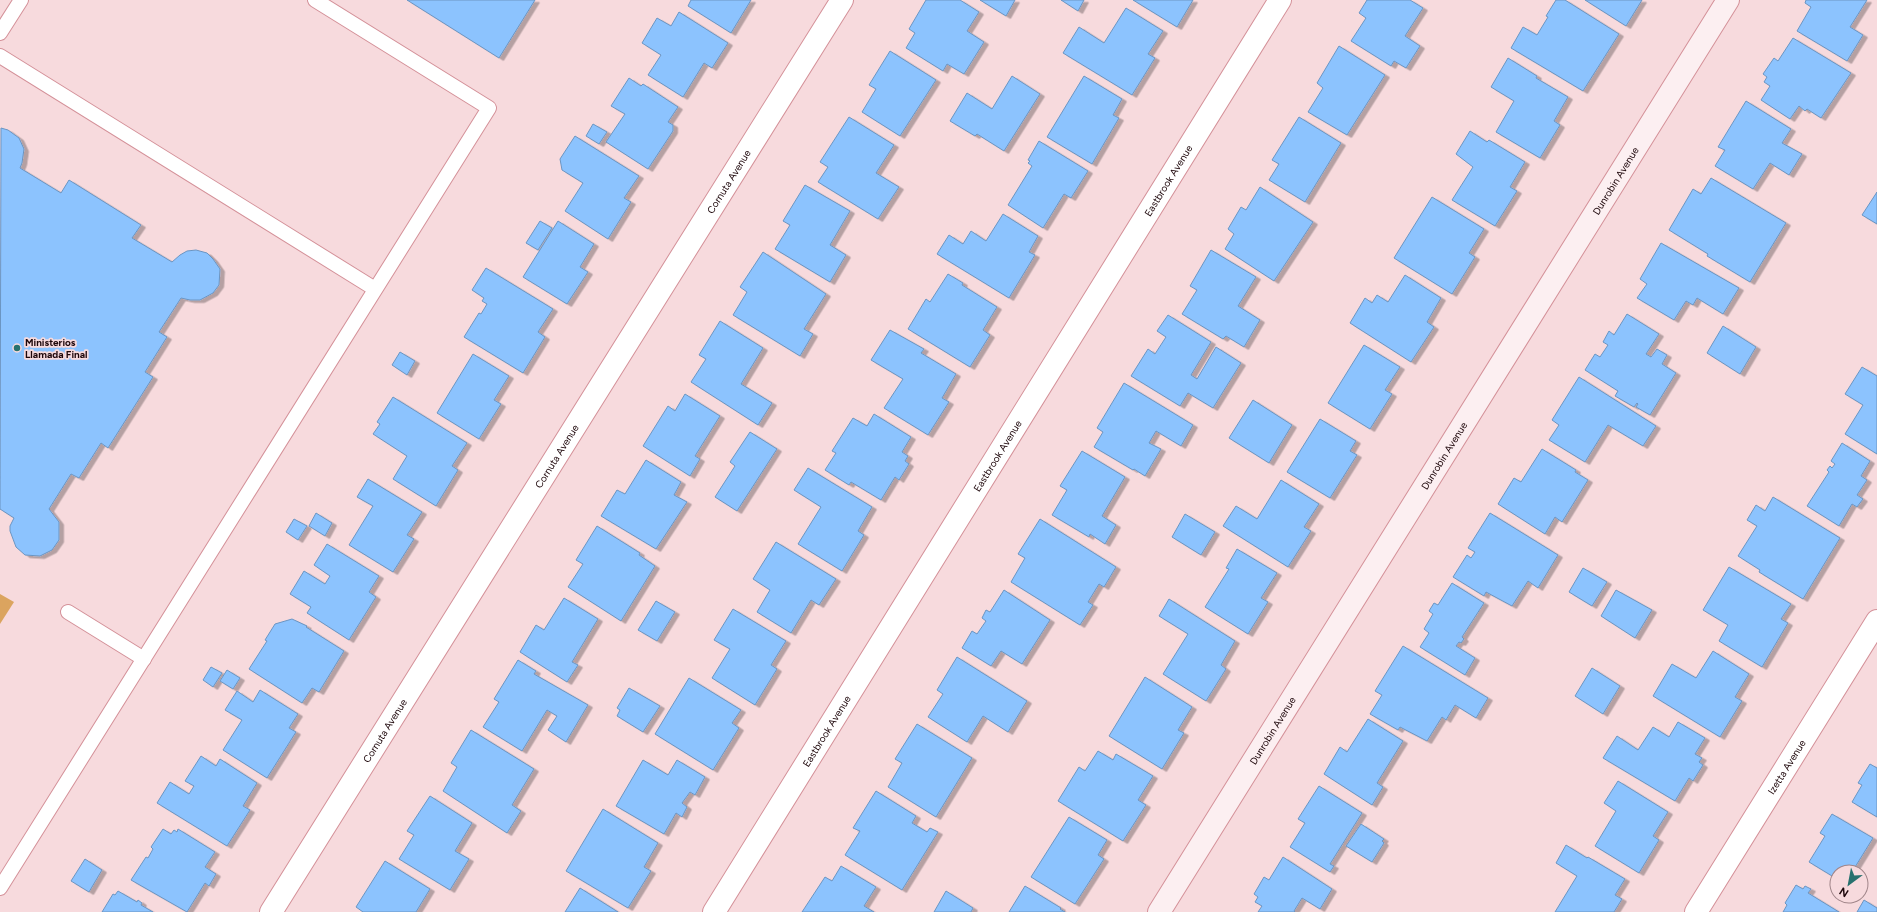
<svg xmlns="http://www.w3.org/2000/svg" width="1877" height="912" font-family="Figtree,sans-serif">
<style>
.green{fill:#dba45f}
.building{fill:#8cc3fe;stroke:#6b95c2;filter:url(#shadow)}
.lines{fill:none;stroke-linecap:round;stroke-linejoin:round}
.lane-casing{stroke:#d49199;stroke-width:16}
.street-casing{stroke:#d49199;stroke-width:24}
.secondary-casing{stroke:#d49199;stroke-width:24}
.lane{stroke:#fff;stroke-width:14}
.street{stroke:#fff;stroke-width:22}
.secondary{stroke:#fceff1;stroke-width:22}
.poi-dot{fill:#27716e;stroke:#f7dadd;stroke-width:1.5}
.labels{text-anchor:middle;dominant-baseline:central;stroke-width:3.5;stroke-linejoin:round;paint-order:stroke}
.street-label{font-size:10px;fill:#1d060a;stroke:#f7dadd}
.poi-label{font-size:10px;font-weight:bold;fill:#1d060a;stroke:#f7dadd;text-anchor:start}
</style>
<defs>
<filter id="shadow"><feDropShadow dx="4.5" dy="2.5" stdDeviation="0" flood-color="#0004"/></filter>
</defs>
<rect width="100%" height="100%" fill="#f7dadd"/>
<path class="green" d="M0,594L14,602L0,624Z"/>
<g class="building">
<path d="M407,0H535L499,58Z"/>
<path d="M691,0H751L731,33L688,6Z"/>
<path d="M926,0H960L979,12L967,31L984,42L964,74L947,64L943,71L906,48L915,33L909,29Z"/>
<path d="M980,0H1015L1006,16Z"/>
<path d="M1061,0H1084L1078,11Z"/>
<path d="M1133,0H1193L1177,27Z"/>
<path d="M1367,0H1410L1423,8L1405,36L1420,46L1406,68L1394,61L1391,66L1351,41L1366,18L1359,13Z"/>
<path d="M1556,0H1565L1619,34L1583,91L1511,48L1523,27L1537,35L1548,17L1546,16Z"/>
<path d="M1585,0H1642L1626,26Z"/>
<path d="M1806,0H1867L1850,27L1863,35L1847,61L1797,31L1811,7L1805,3Z"/>
<path d="M1126,8L1163,31L1148,54L1155,58L1132,95L1063,53L1079,27L1104,43Z"/>
<path d="M679,12L728,43L712,68L704,63L683,97L648,75L661,55L642,43L657,18L671,26Z"/>
<path d="M1793,38L1851,73L1821,118L1807,109L1805,111L1799,106L1790,119L1761,100L1770,86L1764,82L1767,77L1763,74L1774,58L1778,61Z"/>
<path d="M1339,46L1385,75L1347,135L1308,112L1323,88L1317,83Z"/>
<path d="M890,51L936,80L900,136L862,112L876,89L869,85Z"/>
<path d="M1508,58L1537,76L1536,78L1568,97L1554,121L1560,125L1540,158L1496,132L1514,101L1491,87Z"/>
<path d="M1012,76L1040,94L1004,151L977,134L975,136L950,121L967,93L992,109Z"/>
<path d="M1084,76L1122,99L1113,115L1119,118L1092,164L1047,137Z"/>
<path d="M629,78L641,86L643,84L678,107L668,122L673,125V131L648,169L606,142L625,114L611,106Z"/>
<path d="M1746,101L1791,129L1782,143L1802,154L1789,175L1770,163L1753,189L1715,166L1725,150L1718,147Z"/>
<path d="M849,117L894,145L876,173L899,187L878,219L818,182L828,167L820,162Z"/>
<path d="M1299,117L1341,143L1305,202L1269,180L1279,164L1272,160Z"/>
<path d="M593,124L607,132L599,144L586,136Z"/>
<path d="M1,128L8,130L19,138L24,149L22,163L20,168L61,193L69,180L141,225L132,238L172,262L180,255L187,251L196,250L207,253L213,259L220,269L219,285L213,293L200,300H190L181,298L159,332L167,337L145,372L153,377L108,448L101,443L79,478L71,474L49,509L59,522V540L52,550L40,556L25,555L16,547L10,531V526L14,518L0,509Z"/>
<path d="M1470,131L1487,142L1489,140L1525,162L1510,187L1517,191L1495,226L1452,200L1473,167L1456,154Z"/>
<path d="M575,136L639,176L624,198L631,202L608,239L565,211L583,183L562,170L560,159Z"/>
<path d="M1039,141L1088,171L1071,198L1064,194L1043,228L1008,205L1032,166L1028,163L1030,161L1028,160Z"/>
<path d="M1711,178L1786,223L1750,282L1707,256L1708,254L1669,230L1693,189L1701,194Z"/>
<path d="M805,185L850,211L830,245L846,255L830,282L775,249L790,225L783,221Z"/>
<path d="M1260,187L1313,222L1274,281L1225,249L1234,234L1228,229L1241,207L1246,210Z"/>
<path d="M1877,192V224L1862,215Z"/>
<path d="M1432,197L1484,229L1469,253L1475,257L1452,294L1394,258Z"/>
<path d="M1003,214L1038,236L1029,252L1035,255L1009,298L937,254L949,235L963,244L971,231L986,241Z"/>
<path d="M540,221L552,228L538,250L526,243Z"/>
<path d="M558,221L594,244L580,267L588,272L567,304L523,277Z"/>
<path d="M1661,243L1739,288L1723,314L1697,298L1693,305L1686,301L1674,320L1637,298L1647,284L1640,279Z"/>
<path d="M1211,250L1256,277L1238,306L1260,320L1244,347L1226,336L1223,339L1182,314L1197,290L1190,286Z"/>
<path d="M763,252L826,294L804,329L813,334L800,356L733,315L747,292L740,287Z"/>
<path d="M486,268L553,309L538,332L545,337L523,373L464,337L479,313L481,314L487,304L482,301L484,298L472,290Z"/>
<path d="M948,274L963,283L962,285L997,307L983,330L990,335L970,367L908,329L926,299L930,302Z"/>
<path d="M1405,275L1441,298L1427,322L1434,327L1411,362L1350,323L1365,298L1372,303L1377,295L1388,302Z"/>
<path d="M1627,314L1659,334L1646,354L1651,357L1657,349L1667,355L1662,364L1676,373L1650,415L1636,407L1638,404L1637,403L1634,407L1615,396L1618,391L1585,370L1595,354L1600,357L1608,345L1603,342L1609,331L1614,335Z"/>
<path d="M1168,315L1211,342L1191,375L1197,379L1216,347L1241,363L1213,408L1188,393L1180,406L1131,376L1148,349L1155,354L1166,337L1157,331Z"/>
<path d="M720,321L763,348L741,384L772,403L758,425L691,382L706,359L699,355Z"/>
<path d="M1723,326L1756,347L1740,374L1707,353Z"/>
<path d="M890,330L924,349L921,353L956,374L942,398L949,402L928,435L884,408L903,379L871,360Z"/>
<path d="M1364,345L1400,367L1385,390L1392,394L1370,429L1328,403Z"/>
<path d="M400,352L415,361L407,375L392,365Z"/>
<path d="M473,354L509,376L494,400L501,404L479,439L437,413Z"/>
<path d="M1862,367L1877,376V454L1845,434L1863,405L1845,394Z"/>
<path d="M1579,377L1656,426L1643,446L1608,425L1585,462L1549,440L1559,425L1552,420Z"/>
<path d="M1124,383L1193,425L1181,446L1156,431L1149,443L1161,449L1145,476L1134,469L1133,470L1094,447L1103,432L1097,428Z"/>
<path d="M685,394L720,416L695,456L700,459L690,476L643,446L668,406L675,411Z"/>
<path d="M393,397L467,443L452,466L458,470L436,506L393,479L407,456L373,434L380,424L377,422Z"/>
<path d="M1253,400L1292,425L1269,463L1229,438Z"/>
<path d="M874,414L911,437L902,452L908,456L905,461L909,464L899,480L895,477L881,500L851,482L849,485L825,470L836,453L832,451L853,418L867,426Z"/>
<path d="M1320,419L1356,441L1350,451L1357,455L1330,498L1287,472Z"/>
<path d="M750,432L777,449L737,511L715,497L735,466L730,462Z"/>
<path d="M1842,443L1870,461L1861,476L1867,480L1857,495L1863,499L1857,507L1852,504L1839,526L1807,506L1829,472L1827,470L1830,466L1832,468L1835,464L1831,461Z"/>
<path d="M1542,449L1576,470L1575,472L1588,480L1562,522L1555,517L1545,534L1498,504L1514,478L1521,482Z"/>
<path d="M1082,451L1125,477L1102,516L1116,525L1105,544L1090,534L1089,537L1052,515L1067,490L1060,486Z"/>
<path d="M646,460L681,482L674,495L687,502L656,549L601,516L617,490L625,494Z"/>
<path d="M808,468L872,507L858,531L864,535L842,571L798,544L821,507L794,490Z"/>
<path d="M368,479L422,512L407,535L414,539L393,572L349,545L373,506L357,497Z"/>
<path d="M1281,480L1319,504L1304,527L1311,531L1288,567L1223,526L1236,506L1257,519Z"/>
<path d="M1773,497L1840,538L1803,599L1759,572L1760,570L1738,556L1757,526L1747,520L1756,505L1765,511Z"/>
<path d="M316,513L332,523L325,536L309,526Z"/>
<path d="M1490,513L1558,555L1538,588L1528,581L1512,606L1486,592L1484,596L1453,577L1467,555L1471,558L1475,552L1468,548Z"/>
<path d="M1185,514L1215,532L1201,555L1172,537Z"/>
<path d="M294,519L307,526L298,540L286,532Z"/>
<path d="M1040,519L1116,567L1104,587L1099,584L1088,602L1093,605L1080,625L1011,582L1025,558L1018,554Z"/>
<path d="M597,526L640,553L639,555L655,566L621,621L568,587L583,564L576,560Z"/>
<path d="M776,542L836,579L819,605L811,600L791,633L757,612L770,590L753,579Z"/>
<path d="M327,544L379,576L369,592L376,597L349,640L307,613L311,607L290,594L304,571L325,584L330,576L314,565Z"/>
<path d="M1237,549L1277,573L1261,598L1268,602L1248,634L1205,607L1229,569L1226,568Z"/>
<path d="M1729,567L1791,604L1781,619L1788,623L1762,667L1719,641L1728,625L1703,610Z"/>
<path d="M1583,568L1607,582L1592,606L1569,592Z"/>
<path d="M1452,583L1484,603L1462,637L1464,639L1461,643L1459,642L1456,646L1475,658L1465,675L1420,647L1429,633L1424,629L1433,614L1429,611L1434,603L1438,605Z"/>
<path d="M1004,590L1050,620L1022,664L1001,651L991,666L962,648L972,631L977,634L986,621L982,618L986,610L990,612Z"/>
<path d="M1616,590L1652,610L1635,638L1601,616Z"/>
<path d="M564,598L598,619L572,662L578,665L567,682L520,652L536,625L544,630Z"/>
<path d="M1169,599L1235,641L1221,665L1226,669L1206,701L1163,674L1188,634L1159,616Z"/>
<path d="M656,601L675,612L657,641L638,630Z"/>
<path d="M733,609L786,641L771,665L777,669L755,705L712,678L730,649L714,640Z"/>
<path d="M292,619L307,626L306,627L344,651L319,692L312,688L302,703L249,669L267,641L265,640L275,624Z"/>
<path d="M1403,646L1488,698L1476,718L1455,705L1446,720L1442,717L1427,741L1400,727L1398,730L1370,714L1382,695L1375,691Z"/>
<path d="M1713,651L1749,674L1735,697L1742,701L1720,737L1653,696L1672,664L1696,678Z"/>
<path d="M957,657L1027,701L1008,732L983,716L967,742L928,717L943,694L937,690Z"/>
<path d="M518,660L536,671L534,674L588,705L566,742L548,730L557,716L547,710L522,751L483,727L499,702L494,699Z"/>
<path d="M211,667L222,673L213,687L203,680Z"/>
<path d="M1592,668L1620,686L1603,714L1575,696Z"/>
<path d="M227,670L240,678L233,689L220,681Z"/>
<path d="M1145,677L1192,707L1178,730L1184,733L1162,769L1109,736Z"/>
<path d="M689,678L741,710L732,723L739,728L713,770L655,734Z"/>
<path d="M629,688L660,706L643,732L617,716L620,710L617,708Z"/>
<path d="M260,690L298,714L289,728L296,732L267,778L223,750L242,720L225,710L237,691L253,702Z"/>
<path d="M1368,719L1403,741L1377,783L1383,787L1372,805L1324,774L1340,747L1347,752Z"/>
<path d="M1678,722L1705,738L1695,754L1702,758L1699,762L1703,765L1693,781L1689,778L1675,801L1603,758L1617,736L1638,750L1653,727L1669,737Z"/>
<path d="M917,724L972,758L936,817L888,787L902,763L895,759Z"/>
<path d="M471,730L534,769L512,805L521,811L507,833L443,791L457,767L451,763Z"/>
<path d="M1098,751L1113,760L1116,754L1153,776L1138,800L1146,805L1123,841L1058,801L1079,767L1085,771Z"/>
<path d="M201,756L216,766L220,759L257,783L243,806L250,810L227,846L157,803L170,782L189,794L194,786L185,781Z"/>
<path d="M643,760L668,775L677,760L705,777L695,795L690,792L682,803L687,807L682,817L676,813L664,834L616,806Z"/>
<path d="M1870,764L1877,768V817L1852,802L1862,785L1858,783Z"/>
<path d="M1618,781L1668,812L1653,836L1659,840L1639,873L1595,846L1616,811L1604,803Z"/>
<path d="M1319,786L1362,813L1330,864L1334,866L1330,872L1290,847L1305,823L1298,819Z"/>
<path d="M876,791L916,816L912,823L927,832L930,828L938,832L902,890L845,855L860,831L853,828Z"/>
<path d="M430,796L472,823L455,851L469,859L450,890L399,859L414,835L407,831Z"/>
<path d="M603,809L658,843L644,867L651,871L628,908L566,871Z"/>
<path d="M1832,814L1873,838L1852,872H1837V879L1809,862L1825,836L1820,833Z"/>
<path d="M1069,817L1107,840L1098,855L1104,859L1075,904L1031,877Z"/>
<path d="M1361,824L1384,839L1382,841L1384,843L1372,862L1346,846Z"/>
<path d="M163,829L171,834L174,830L177,832L178,829L215,852L205,867L216,874L209,886L205,883L187,912L131,880L146,857L148,858L153,849L151,847Z"/>
<path d="M1566,845L1587,858L1588,857L1625,879L1615,895L1622,899L1614,912H1555L1577,876L1556,863Z"/>
<path d="M1283,857L1332,889L1320,909L1302,898L1294,911L1295,912H1258L1262,906L1255,902L1258,897L1254,894L1264,877L1269,880Z"/>
<path d="M85,859L102,870L89,892L71,881Z"/>
<path d="M385,861L430,889L416,912H363L356,907Z"/>
<path d="M841,866L876,887L864,906L874,912H802L825,877L832,881Z"/>
<path d="M1796,885L1803,889L1805,886L1811,889L1808,893L1839,912H1783L1787,905L1785,903Z"/>
<path d="M1025,886L1061,908L1060,909L1065,912H1009Z"/>
<path d="M580,888L618,912H565Z"/>
<path d="M118,891L137,902L138,900L142,903L141,905L153,912H102L113,894L115,895Z"/>
<path d="M946,891L973,908L971,912H934Z"/>
<path d="M1864,900L1877,908V912H1857Z"/>
</g>
<g class="lines">
<defs>
<g id="lane">
<path d="M0,33L21,0"/>
<path d="M0,56L375,289"/>
<path d="M68,612L144,659"/>
<path d="M0,888L489,108L315,0"/>
</g>
<g id="street">
<path id="s1" d="M271,912L842,0"/>
<path id="s2" d="M714,912L1280,0"/>
<path id="s3" d="M1696,912L1877,621"/>
</g>
<g id="secondary">
<path id="s4" d="M1159,912L1728,0"/>
</g>
</defs>
<use href="#lane" class="lane-casing"/>
<use href="#street" class="street-casing"/>
<use href="#secondary" class="secondary-casing"/>
<use href="#lane" class="lane"/>
<use href="#street" class="street"/>
<use href="#secondary" class="secondary"/>
</g>
<circle class="poi-dot" cx="17" cy="348" r="4"/>
<g class="labels">
<g class="street-label">
<text stroke="none"><textPath href="#s1" startOffset="862">Cornuta Avenue</textPath></text>
<text stroke="none"><textPath href="#s2" startOffset="861">Eastbrook Avenue</textPath></text>
<text stroke="none"><textPath href="#s4" startOffset="862">Dunrobin Avenue</textPath></text>
<text stroke="none"><textPath href="#s1" startOffset="538">Cornuta Avenue</textPath></text>
<text stroke="none"><textPath href="#s2" startOffset="537">Eastbrook Avenue</textPath></text>
<text stroke="none"><textPath href="#s4" startOffset="538">Dunrobin Avenue</textPath></text>
<text stroke="none"><textPath href="#s1" startOffset="214">Cornuta Avenue</textPath></text>
<text stroke="none"><textPath href="#s2" startOffset="213">Eastbrook Avenue</textPath></text>
<text stroke="none"><textPath href="#s4" startOffset="214">Dunrobin Avenue</textPath></text>
<text stroke="none"><textPath href="#s3" startOffset="171">Izetta Avenue</textPath></text>
</g>
<g class="poi-label">
<text x="25" y="342">Ministerios<tspan x="25" dy="12">Llamada Final</tspan></text>
</g>
</g>
<g transform="translate(1849 884) rotate(212)"><circle r="19" fill="#f7dadd" stroke="#a08589"/>
<path d="M0-3L7 15L0 10L-7 15Z" fill="#27716e"/>
<text y="-6" font-size="11" font-weight="bold" text-anchor="middle" fill="#1d060a">N</text>
</g>
</svg>
